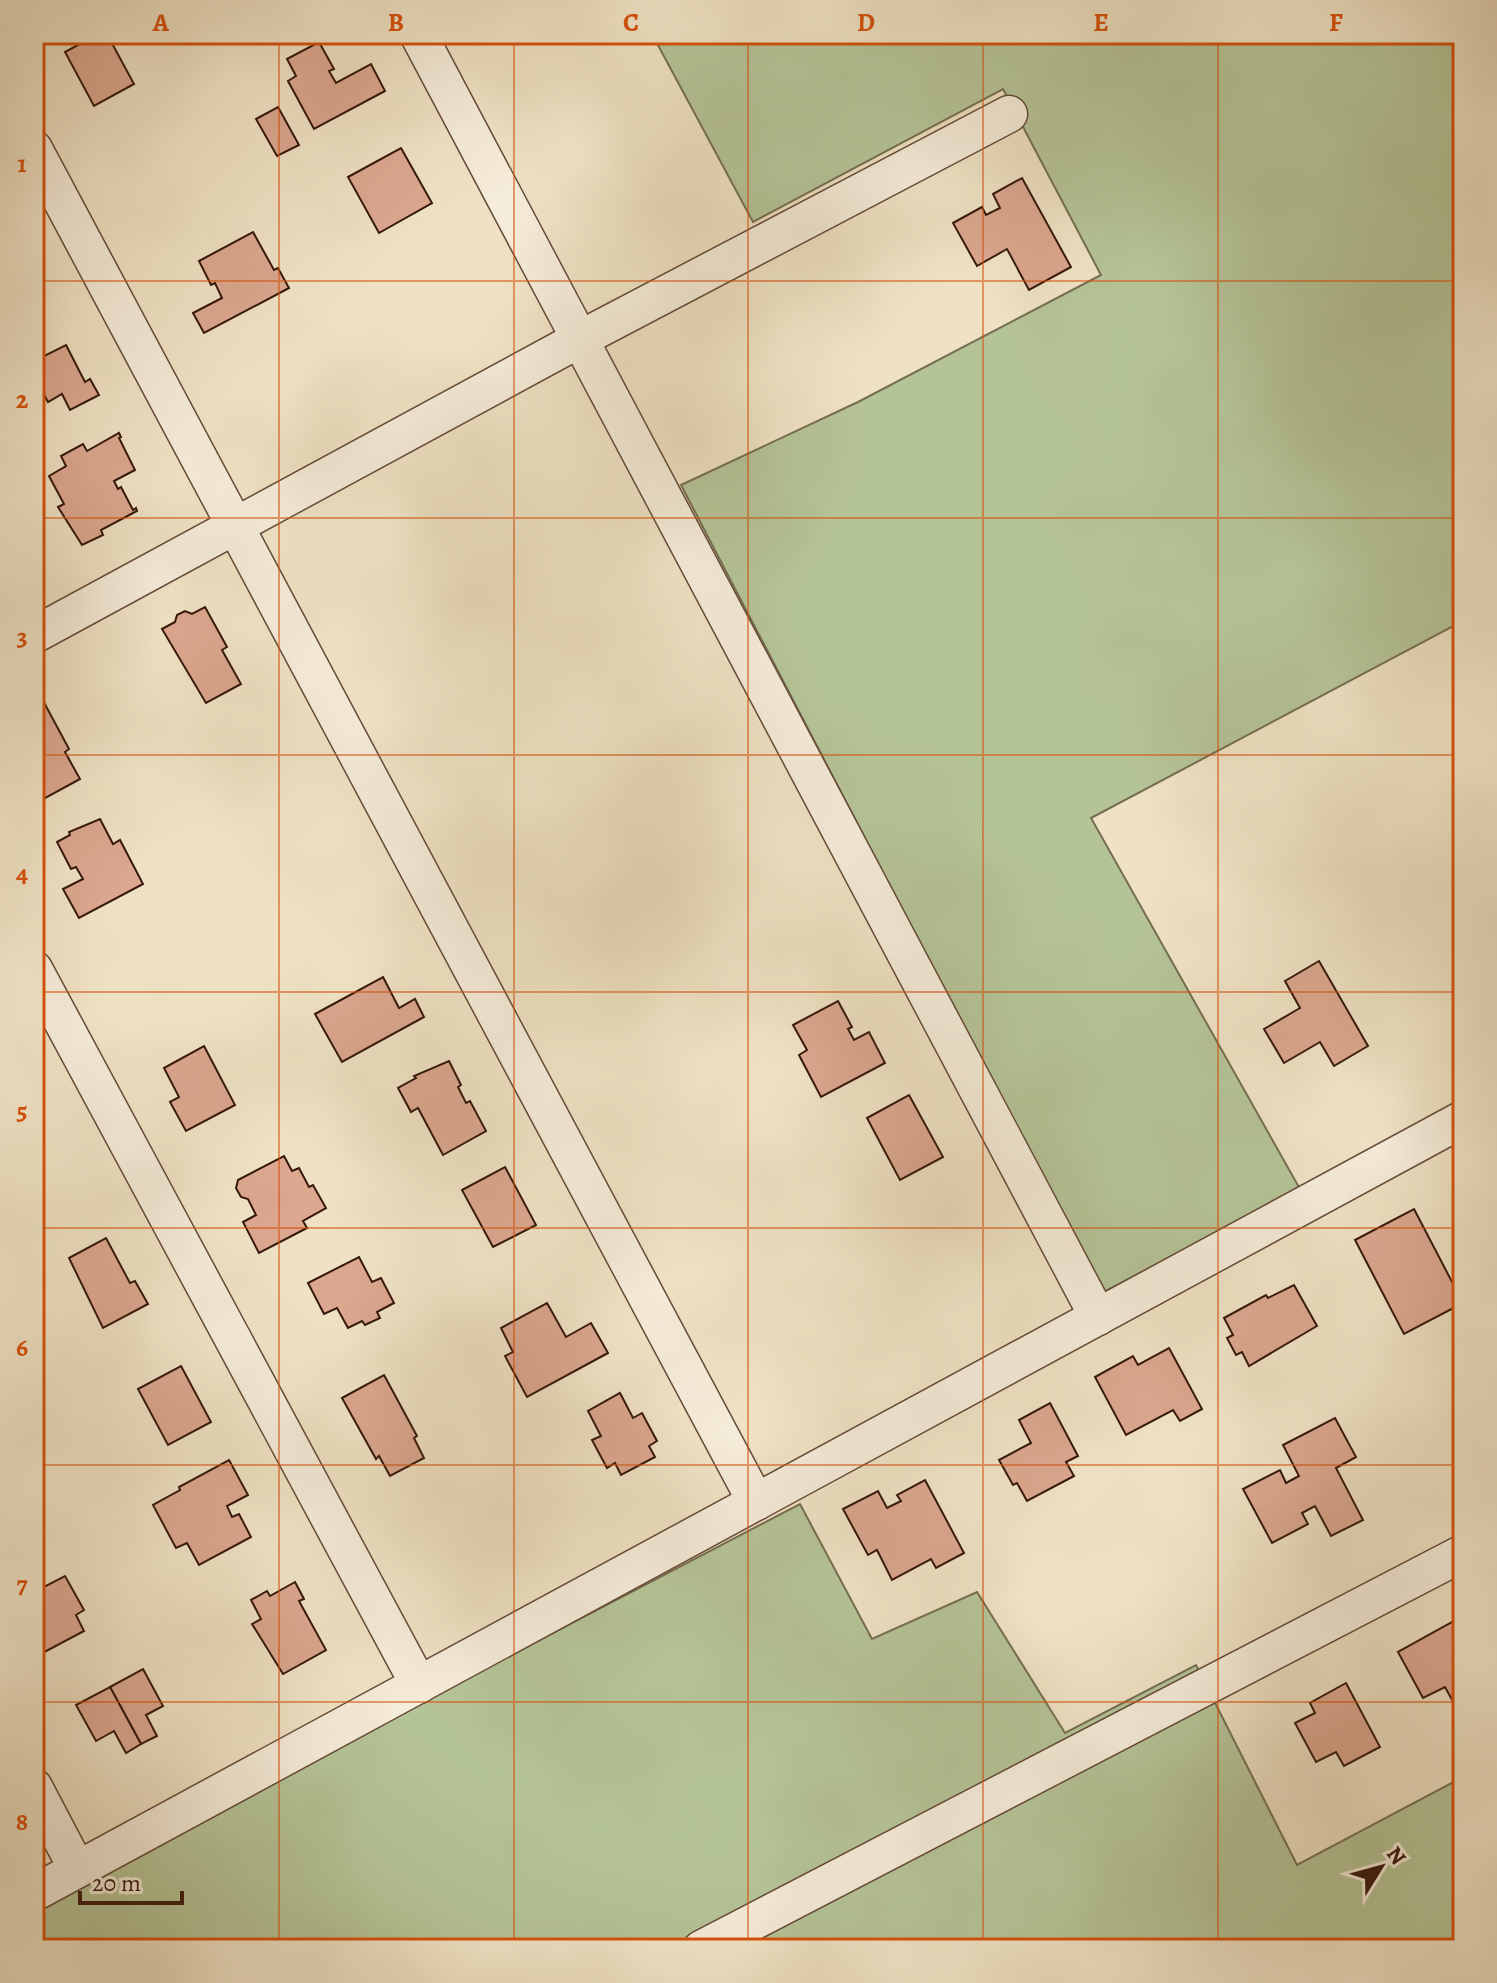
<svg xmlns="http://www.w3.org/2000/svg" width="1497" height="1983" font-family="Alegreya,serif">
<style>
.green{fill:#b5c497;stroke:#756e51;stroke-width:2}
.building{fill:#dba78f;stroke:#35170b;stroke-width:2}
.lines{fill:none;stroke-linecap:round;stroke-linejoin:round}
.street-casing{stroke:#644a39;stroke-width:39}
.street{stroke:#f5ecd9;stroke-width:36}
.grid{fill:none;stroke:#d6520c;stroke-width:2;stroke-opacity:0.55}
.neatline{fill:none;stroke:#d6520c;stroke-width:3}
.grid-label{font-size:26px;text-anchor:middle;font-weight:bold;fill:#d6520c}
</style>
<rect width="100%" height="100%" fill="#efe2c4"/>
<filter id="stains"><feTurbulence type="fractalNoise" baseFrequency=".0025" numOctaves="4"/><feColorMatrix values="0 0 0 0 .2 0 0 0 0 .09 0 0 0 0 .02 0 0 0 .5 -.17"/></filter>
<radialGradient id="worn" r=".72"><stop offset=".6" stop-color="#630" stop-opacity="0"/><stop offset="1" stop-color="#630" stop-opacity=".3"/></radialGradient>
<g class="green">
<path d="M652,34H1463V621L1091,818L1300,1189L1102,1293L681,485L858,402L1101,275L1003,89L753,222Z"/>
<path d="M800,1504L872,1639L977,1592L1065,1733L1196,1665L1297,1865L1463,1777V1949H39L34,1945V1904Z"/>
</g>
<g class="building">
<path d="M98,34H107L134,84L94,106L65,52Z"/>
<path d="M319,42L334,69L329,71L336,83L371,64L385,91L314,129L288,81L296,76L287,59Z"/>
<path d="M278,107L299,145L277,156L256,119Z"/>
<path d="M401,148L432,203L379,233L348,177Z"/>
<path d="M1022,178L1071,267L1029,290L1007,249L977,266L953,223L982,207L986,215L1000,208L993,194Z"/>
<path d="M253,232L274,270L278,268L289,288L204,333L193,313L222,298L215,283L211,285L199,261Z"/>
<path d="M66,345L85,382L90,379L99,395L70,410L62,394L48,402L34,376V361Z"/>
<path d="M119,433L121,437L119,438L135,470L114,481L118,489L121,487L133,510L136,508L137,511L101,530L103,535L82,545L58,507L64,504L49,476L66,466L61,456L83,444L87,451Z"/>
<path d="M205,607L227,647L222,650L241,684L206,703L162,629L175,622L177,615L185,611L192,614Z"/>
<path d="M40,695L69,749L65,752L80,779L38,802L34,795V698Z"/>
<path d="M100,819L113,844L120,840L143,884L79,918L63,889L83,879L76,867L71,869L57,842L70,835L69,832Z"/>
<path d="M1319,961L1368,1046L1334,1066L1320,1042L1284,1063L1264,1029L1300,1008L1285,981Z"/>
<path d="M383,977L399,1008L415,999L424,1017L342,1062L315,1014Z"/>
<path d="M838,1001L852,1027L848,1029L854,1040L869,1032L885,1063L821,1097L799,1055L807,1050L793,1025Z"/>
<path d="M204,1046L235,1105L186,1131L170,1102L179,1097L164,1068Z"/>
<path d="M449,1061L461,1085L458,1087L466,1103L470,1101L486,1131L443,1155L418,1108L411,1112L398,1088L416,1078L414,1076Z"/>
<path d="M909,1095L943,1157L900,1180L867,1118Z"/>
<path d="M284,1156L292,1171L299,1168L309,1187L313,1185L326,1208L303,1221L307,1228L259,1253L243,1222L256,1215L248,1199L241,1197L236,1188L238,1180Z"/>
<path d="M505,1167L536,1225L493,1247L462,1190Z"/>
<path d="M1414,1209L1463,1303L1404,1334L1355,1240Z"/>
<path d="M106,1238L130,1283L135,1281L148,1304L103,1328L69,1258Z"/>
<path d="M359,1257L372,1282L381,1278L394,1303L377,1312L380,1318L365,1325L362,1321L348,1328L337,1308L324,1314L308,1283Z"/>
<path d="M1294,1285L1317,1326L1249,1366L1242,1352L1236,1355L1227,1338L1233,1335L1224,1318L1266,1295L1268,1298Z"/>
<path d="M547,1303L566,1337L591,1323L608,1353L527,1397L505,1356L513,1352L501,1328Z"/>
<path d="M1169,1348L1202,1409L1180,1421L1173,1410L1126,1435L1095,1377L1133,1356L1138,1365Z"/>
<path d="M181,1366L211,1422L168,1445L138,1389Z"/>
<path d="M384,1375L417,1436L414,1438L424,1458L390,1476L379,1456L376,1459L342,1398Z"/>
<path d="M620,1393L633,1418L642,1413L657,1441L649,1446L655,1457L621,1475L615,1463L607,1468L592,1440L601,1436L588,1411Z"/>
<path d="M1050,1403L1078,1456L1066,1462L1074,1476L1027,1501L1017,1483L1013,1485L999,1460L1031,1443L1019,1420Z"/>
<path d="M1335,1418L1356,1457L1336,1468L1363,1520L1331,1536L1315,1506L1302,1513L1308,1524L1272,1543L1243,1489L1280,1470L1286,1483L1299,1476L1283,1445Z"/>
<path d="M229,1460L248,1495L227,1506L232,1517L239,1514L251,1537L199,1565L187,1543L176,1548L153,1505L180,1490L179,1487Z"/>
<path d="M925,1480L964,1553L936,1568L931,1559L892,1580L877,1550L868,1555L843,1509L878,1491L887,1508L901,1501L897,1495Z"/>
<path d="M34,1571L44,1587L65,1576L84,1610L76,1615L84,1631L35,1657Z"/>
<path d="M295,1582L304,1599L299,1601L326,1650L283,1674L252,1624L261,1619L251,1600L267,1591L270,1596Z"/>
<path d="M1463,1616V1704L1456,1707L1445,1687L1423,1698L1398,1652Z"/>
<path d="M143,1669L163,1706L146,1715L157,1736L141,1744L110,1687Z"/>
<path d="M1346,1683L1380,1747L1344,1766L1336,1752L1316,1762L1295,1723L1315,1713L1310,1703Z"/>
<path d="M110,1687L141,1744L126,1753L114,1731L96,1741L76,1705Z"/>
</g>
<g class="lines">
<defs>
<g id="street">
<path d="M418,34L1098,1317"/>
<path d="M34,149L756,1502"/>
<path d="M34,635L580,339L1009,114"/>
<path d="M34,969L419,1685"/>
<path d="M34,1787L77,1869"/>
<path d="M34,1893L1463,1119"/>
<path d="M701,1949L1463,1553"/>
</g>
</defs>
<use href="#street" class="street-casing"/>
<use href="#street" class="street"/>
</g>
<path class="grid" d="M279,34V1949M514,34V1949M748,34V1949M983,34V1949M1218,34V1949M34,281H1463M34,518H1463M34,755H1463M34,992H1463M34,1228H1463M34,1465H1463M34,1702H1463"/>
<rect width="1497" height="1983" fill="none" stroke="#efe2c4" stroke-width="88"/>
<g transform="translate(1381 1867) rotate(53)" stroke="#f5ecd9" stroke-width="6" paint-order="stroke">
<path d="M0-6L14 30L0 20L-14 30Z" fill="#35170b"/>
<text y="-12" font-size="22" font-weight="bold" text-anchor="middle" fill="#35170b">N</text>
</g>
<path d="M80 1891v12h102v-12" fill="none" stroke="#35170b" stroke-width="4"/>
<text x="92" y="1891" font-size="24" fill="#35170b" stroke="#f5ecd9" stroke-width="6" paint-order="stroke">20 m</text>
<rect x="44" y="44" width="1409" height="1895" class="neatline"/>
<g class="grid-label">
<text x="161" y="31">A</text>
<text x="396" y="31">B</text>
<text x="631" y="31">C</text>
<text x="866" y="31">D</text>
<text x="1101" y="31">E</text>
<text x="1336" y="31">F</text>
<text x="22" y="172">1</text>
<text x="22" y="408">2</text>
<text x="22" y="645">3</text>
<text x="22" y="882">4</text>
<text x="22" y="1119">5</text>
<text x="22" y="1356">6</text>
<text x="22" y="1593">7</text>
<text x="22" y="1830">8</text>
</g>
<rect width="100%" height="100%" filter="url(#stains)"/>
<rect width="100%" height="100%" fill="url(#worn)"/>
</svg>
